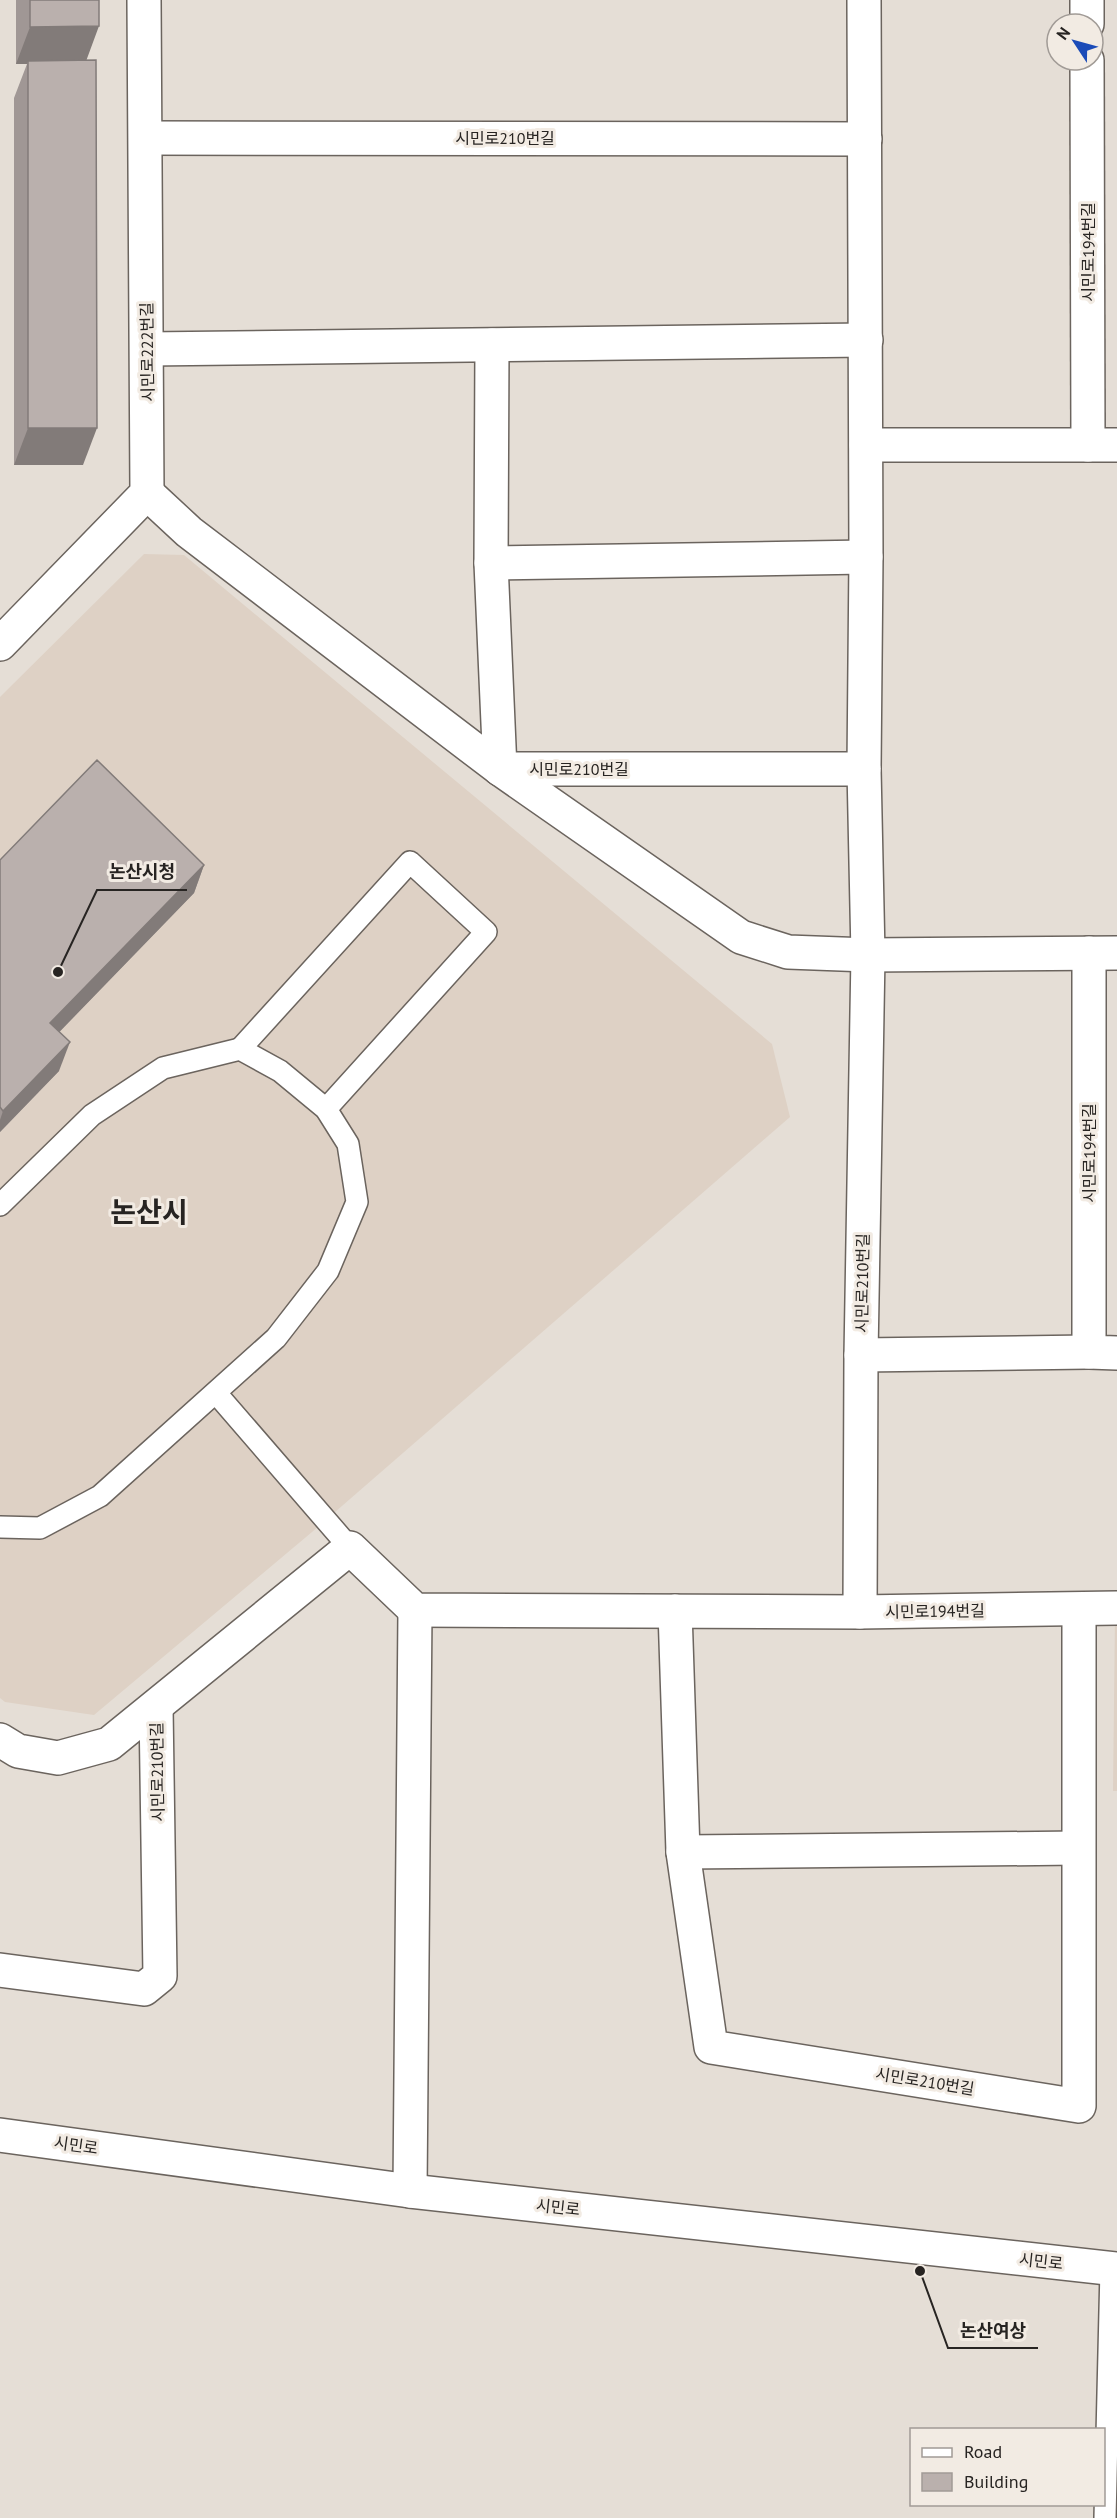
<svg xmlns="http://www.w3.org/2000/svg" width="1117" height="2518" font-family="'PT Sans','Noto Sans KR',sans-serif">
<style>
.built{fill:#ded1c5}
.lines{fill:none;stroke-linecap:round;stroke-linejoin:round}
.lane-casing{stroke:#6b645e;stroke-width:24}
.street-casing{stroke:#6b645e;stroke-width:36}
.lane{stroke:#fff;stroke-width:21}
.street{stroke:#fff;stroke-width:33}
.wall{fill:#a09795}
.shaded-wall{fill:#827b79}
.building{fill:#bab0ad;stroke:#827b79;stroke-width:1.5}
.labels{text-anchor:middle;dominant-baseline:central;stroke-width:6;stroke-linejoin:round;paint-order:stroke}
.street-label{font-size:16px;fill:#272422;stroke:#f2ebe3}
.town-label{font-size:28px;font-weight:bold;fill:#272422;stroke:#f2ebe3}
.leader{fill:none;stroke:#272422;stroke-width:2}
.callout-dot{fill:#272422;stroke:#f2ebe3;stroke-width:2}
.callout-label{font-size:18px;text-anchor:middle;font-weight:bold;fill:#272422;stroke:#f2ebe3;stroke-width:6;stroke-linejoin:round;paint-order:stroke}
</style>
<rect width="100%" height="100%" fill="#e5ded6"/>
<g class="built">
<path d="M144,554L184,555L772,1044L790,1117L312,1532L94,1715L5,1702L0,1698V697Z"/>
<path d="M1115,1614H1117V1791H1113Z"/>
</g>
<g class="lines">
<defs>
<g id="lane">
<path d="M240,1049L410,862L486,932L326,1109"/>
<path d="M0,1205L92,1115L163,1068L240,1049L280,1071L326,1109L348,1144L357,1202L328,1271L276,1338L100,1496L40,1528L0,1527"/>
<path d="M216,1393L350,1548"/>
<path d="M1105,2518L1111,2269"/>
</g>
<g id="street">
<path d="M1087,0V24"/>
<path d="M1087,60L1088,445"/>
<path d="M146,138L865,139"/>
<path d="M492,345L491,563L500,769H864"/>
<path d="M147,349L866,340"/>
<path d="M866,445H1117"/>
<path d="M147,493L189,532L500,769L741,937L788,952L868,955L1117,953"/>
<path d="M491,563L866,557"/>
<path d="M0,644L147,493L144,0"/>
<path d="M1089,953V1352L1117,1353"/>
<path d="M861,1355L1089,1352"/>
<path d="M675,1611L683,1852L711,2047L1079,2106V1610"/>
<path d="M860,1612L861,1355L868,955L864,769L866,557L864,0"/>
<path d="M0,1740L18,1751L58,1758L109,1744L350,1548L415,1610L860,1612L1117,1608"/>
<path d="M683,1852L1078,1848"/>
<path d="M0,1970L144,1989L160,1976L156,1707"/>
<path d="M0,2135L410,2191L1117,2269"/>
<path d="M410,2191L415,1610"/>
</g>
</defs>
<use href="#lane" class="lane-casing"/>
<use href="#street" class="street-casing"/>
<use href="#lane" class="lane"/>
<use href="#street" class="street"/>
</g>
<g class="wall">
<path d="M16,0H99L86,60L83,465H14V98L27,64H16Z"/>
<path d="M0,860L204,865L194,893L59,1032V1071L0,1132Z"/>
</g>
<g class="shaded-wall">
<path d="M99,26L85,64L28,61L27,64H16L30,27Z"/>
<path d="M28,428H97L83,465H14Z"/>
<path d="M204,865L194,893L40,1052L50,1023Z"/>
<path d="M70,1042L59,1071L0,1132V1120L3,1111Z"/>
</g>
<g class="building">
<path d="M30,0H99V26L30,27Z"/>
<path d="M96,60L97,428H28V61Z"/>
<path d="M97,760L204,865L50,1023L70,1042L3,1111L0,1107V860Z"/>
</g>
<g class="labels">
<g class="street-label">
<text x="505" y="138">시민로210번길</text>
<text transform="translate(1088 252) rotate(-90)">시민로194번길</text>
<text transform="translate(147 352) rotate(-91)">시민로222번길</text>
<text x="579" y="769">시민로210번길</text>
<text transform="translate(1089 1153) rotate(-90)">시민로194번길</text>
<text transform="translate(862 1283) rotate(-89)">시민로210번길</text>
<text transform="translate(935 1611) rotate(-1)">시민로194번길</text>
<text transform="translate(157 1772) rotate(-91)">시민로210번길</text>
<text transform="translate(925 2081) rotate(9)">시민로210번길</text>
<text transform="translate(76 2145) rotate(8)">시민로</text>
<text transform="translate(558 2207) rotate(6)">시민로</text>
<text transform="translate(1041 2261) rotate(6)">시민로</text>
</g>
<g class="town-label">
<text x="149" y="1211">논산시</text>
</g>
</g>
<path class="leader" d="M58 972L97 890H187M920 2271L948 2348H1038"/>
<g class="callout-dot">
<circle cx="58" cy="972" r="6"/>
<circle cx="920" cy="2271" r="6"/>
</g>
<g class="callout-label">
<text x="142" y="878">논산시청</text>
<text x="993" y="2337">논산여상</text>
</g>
<rect x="910" y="2428" width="195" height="78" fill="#f2ebe3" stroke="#a19b96" stroke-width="1.5"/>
<rect x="922" y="2448" width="30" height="9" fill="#ffffff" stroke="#a19b96" stroke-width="1.5"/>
<text x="964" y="2458" font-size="18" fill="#272422">Road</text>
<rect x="922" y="2473" width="30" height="18" fill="#bab0ad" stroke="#a19b96" stroke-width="1.5"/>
<text x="964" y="2488" font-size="18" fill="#272422">Building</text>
<g transform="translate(1075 42) rotate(306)"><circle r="28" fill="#f2ebe3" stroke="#a19b96" stroke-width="1.5"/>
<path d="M0-4.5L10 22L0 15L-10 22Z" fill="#1b4bb8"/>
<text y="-9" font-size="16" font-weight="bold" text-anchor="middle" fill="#272422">N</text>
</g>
</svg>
